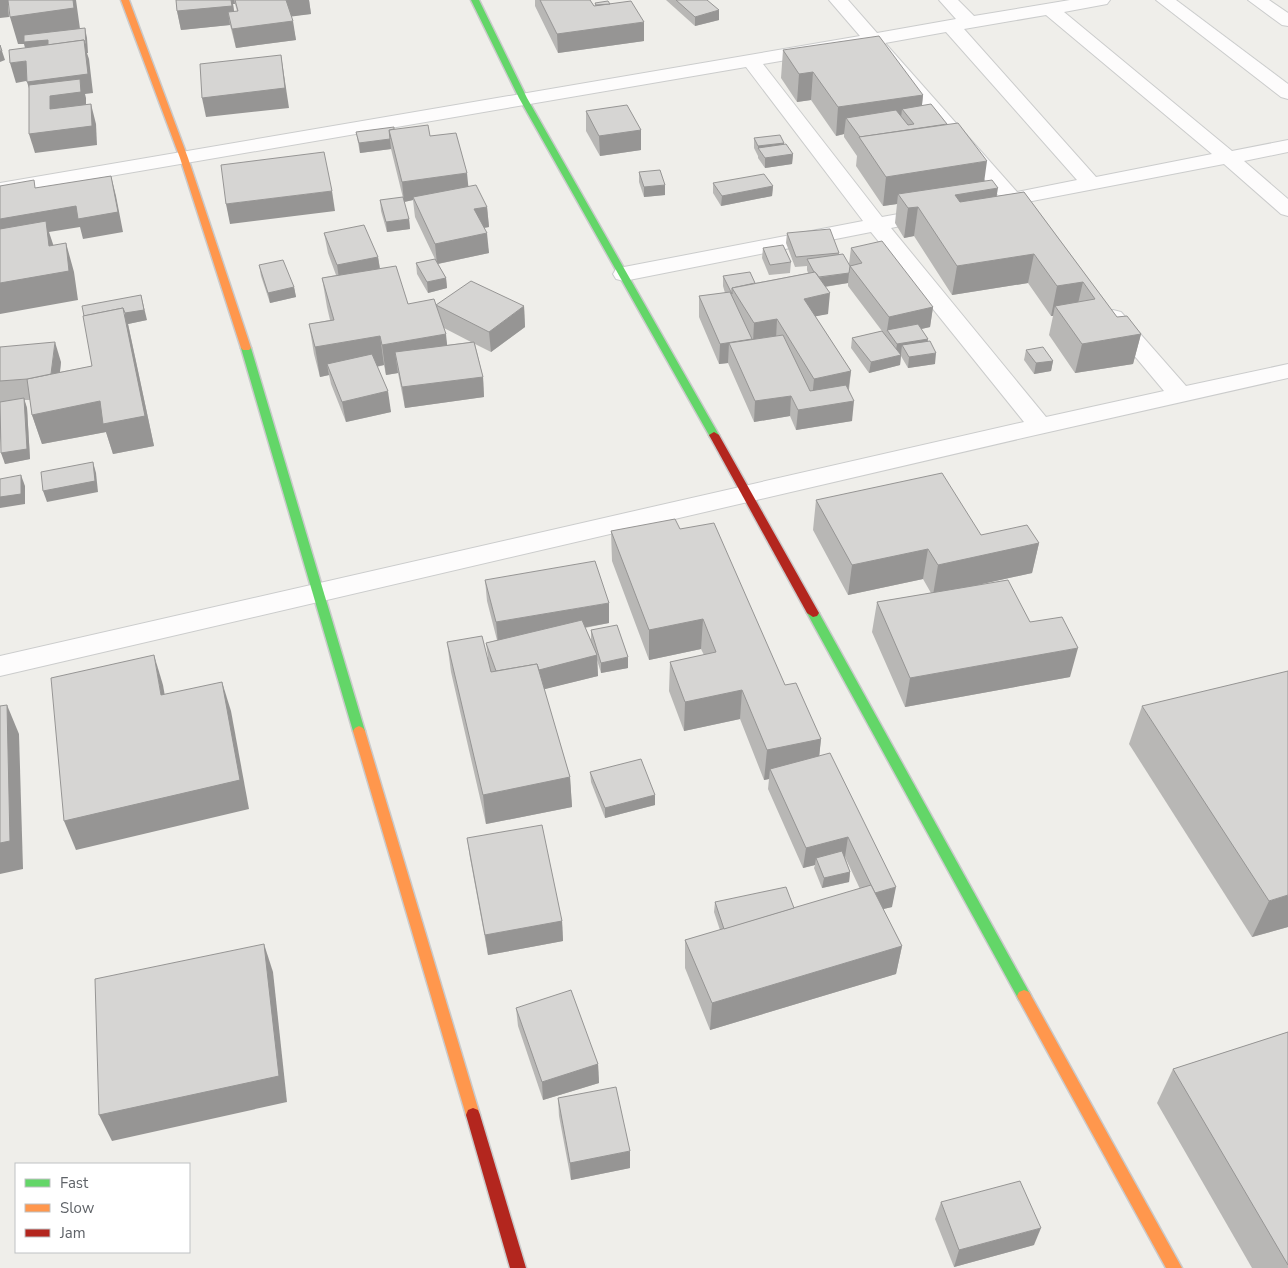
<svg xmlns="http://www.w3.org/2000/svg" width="1288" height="1268" font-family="'Nunito Sans',sans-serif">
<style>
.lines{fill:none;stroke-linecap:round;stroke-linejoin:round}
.street-casing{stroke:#cbcccc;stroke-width:2}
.fast-casing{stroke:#cacacb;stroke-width:3}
.slow-casing{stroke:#cacacb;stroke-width:3}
.jam-casing{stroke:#cacacb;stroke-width:3}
.street{fill:#fdfcfc;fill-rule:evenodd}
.fast{fill:#63d668;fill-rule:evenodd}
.slow{fill:#ff974d;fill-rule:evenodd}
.jam{fill:#b3261e;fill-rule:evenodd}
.wall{fill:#b8b7b5;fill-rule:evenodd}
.shaded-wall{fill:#969594}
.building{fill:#d6d5d3;stroke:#969594}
</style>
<rect width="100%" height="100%" fill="#efeeea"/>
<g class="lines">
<defs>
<g id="street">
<path d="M829,0H848L877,33L956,19L939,0H958L974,16L1070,0H1110L1107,4L1064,12L1232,151L1288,140V152L1244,161L1288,199V216L1281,214L1224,164L1027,202L1033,210L1029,214C1018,217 1015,214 1007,206L991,209L984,207L981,203L984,199L998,195L868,46L763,64L882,217L931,208L938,210L942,214L938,218L891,228L1046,417L1164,391L1102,317L1105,312L1113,310L1121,312L1186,386L1288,364V378L1040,434L0,676V656L1024,422L871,232L624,281L616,279L613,274L616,269L624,267L863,221L746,67L0,195V183L860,36ZM1046,15L1212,154L1096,177L964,29ZM946,32L1077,180L1017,192L885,43Z"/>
<path d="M1156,0H1176L1288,84V99L1281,97Z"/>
<path d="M1248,0H1269L1288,13V26L1282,25Z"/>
</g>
<g id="fast">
<path d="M471,0H479L527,98L719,435L718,437H710L709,435L519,98Z"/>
<path d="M246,345L251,348L365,731L363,734H355L353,731L241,348Z"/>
<path d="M813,609L819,613L1029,992L1031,996L1029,1000L1024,1002L1019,1000L807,613Z"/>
</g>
<g id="slow">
<path d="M121,0H129L188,158L251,348L249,350H243L241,348L180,158Z"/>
<path d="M359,726L363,728L365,731L480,1115L478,1120L473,1122L468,1120L466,1115L353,731L355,728Z"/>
<path d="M1024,990L1029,992L1182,1268H1166L1019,1000L1017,996L1019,992Z"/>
</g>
<g id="jam">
<path d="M714,432L719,435L819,613L817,616L813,617L807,613L709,435Z"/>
<path d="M473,1108L478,1110L480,1115L526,1268H510L466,1115L468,1110Z"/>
</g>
</defs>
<use href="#street" class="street-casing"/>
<use href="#fast" class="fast-casing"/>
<use href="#slow" class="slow-casing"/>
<use href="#jam" class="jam-casing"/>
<use href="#street" class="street"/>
<use href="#fast" class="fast"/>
<use href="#slow" class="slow"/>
<use href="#jam" class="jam"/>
</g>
<g class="wall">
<path d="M176,0H309L311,14L291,16L296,40L236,48L230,25L181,30L177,11ZM233,4H235L237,11L234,12Z"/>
<path d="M535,0H590L594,6H595V3L610,4L644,41L558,53L535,6Z"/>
<path d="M666,0H707L719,20L695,26Z"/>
<path d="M783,50L923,95L922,105L997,196L1024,192L1117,317L1141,334L1133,364L1075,373L1049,335L1053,316H1051L1028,283L952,295L914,236L904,238L895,223L897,204L883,206L856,166L857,156L844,137V134L836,136L811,100L797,102L781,78Z"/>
<path d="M586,111L641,130V150L600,156L586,131Z"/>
<path d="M394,129L430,136L469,187L487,207L489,227L484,228L489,253L438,264L446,278L447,288L428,293L417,274L416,263L435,259L415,217L413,200L404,202L391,149L360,153L356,132Z"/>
<path d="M754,138L784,144L793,154L792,164L765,168L758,158V156L754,148Z"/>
<path d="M639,172L665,185V195L644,197L639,182Z"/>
<path d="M713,183L773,186L772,196L721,206L713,193Z"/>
<path d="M380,200L409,219L410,229L387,232L381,211Z"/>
<path d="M324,233L378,257L380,268L408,304L436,305L524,306L525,327L491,352L475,344L483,377L484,397L405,408L398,373L386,375L384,365L377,367L391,412L346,422L331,384L329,375L320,377L314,354L309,324L330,320L327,307L322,278L336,275L328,253ZM444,328L471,342L447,345Z"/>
<path d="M787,233L839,253V255L849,264L851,248L933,307L930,327L921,329L928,341L935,364L908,368L901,356L900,365L869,373L851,348L852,338L882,331L848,286V283L825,287L828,314L815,316L851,371L849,390L852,421L796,430L790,416L754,422L728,363L719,364L699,317V296L725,293L723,286V276L755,283L808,273L807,270V266L795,267L786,243Z"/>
<path d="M763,248L791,262L790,273L769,275L762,258Z"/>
<path d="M259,265L294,287L296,297L270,303L261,276Z"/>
<path d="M84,316L147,320L128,324L131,338L154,446L113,454L106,432L42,444L32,415L30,400H24L27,408L30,459L5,464L0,437V347L61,362L60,372L92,366Z"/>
<path d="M1026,350L1053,361L1051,371L1034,374L1024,360Z"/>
<path d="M816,500L981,535L1039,543L1032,573L981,584L1030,622L1070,677L905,707L872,632L877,602L931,593L923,579L848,595L813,530Z"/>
<path d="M680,529L821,739L819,756L892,907L883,909L902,946L896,974L710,1030L685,968V940L720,930L714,912L715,902L794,908L860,889L845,857L850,872L849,882L822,888L814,868L815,865L803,868L768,789L769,779L764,780L740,719L684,731L669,691L670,662L704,655L701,649L649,660L612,561L611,531Z"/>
<path d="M485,580L609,623L585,628L591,640V630L628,668L601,673L597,660L598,676L544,689L570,777L572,807L486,824L451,672L447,642L488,658L486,643L497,640L487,601Z"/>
<path d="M1142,706L1288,927L1252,937L1129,744Z"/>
<path d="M590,772L655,795V805L605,818L591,782Z"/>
<path d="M467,838L562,921L563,941L488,955L470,858Z"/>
<path d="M516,1008L598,1064L599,1083L543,1100L518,1026Z"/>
<path d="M1288,1032V1268H1252L1157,1103L1173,1069Z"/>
<path d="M558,1098L630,1168L571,1180L559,1116Z"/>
<path d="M941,1202L1034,1245L954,1267L935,1219Z"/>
</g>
<g class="shaded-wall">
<path d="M0,0H8L9,17L0,18Z"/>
<path d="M73,0H76L81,36L85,28L87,38L88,53H87L89,59L93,93L85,94L86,98V112L56,116L33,101L27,82L26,52L24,44H18L10,17Z"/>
<path d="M231,0H234L235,4H233L236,24L228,12L230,25L181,30L177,11Z"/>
<path d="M286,0H309L311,14L288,17Z"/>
<path d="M719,10V20L695,26V17Z"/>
<path d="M293,21L296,40L236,48L232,29Z"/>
<path d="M644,22V41L558,53L557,34Z"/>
<path d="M0,51H2L5,60L0,62Z"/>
<path d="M281,55L289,108L206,117L202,98Z"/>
<path d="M26,61L31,80L16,83L10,63Z"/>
<path d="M813,72L811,100L797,102L799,74Z"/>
<path d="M923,95L920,123L902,109L900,126L846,118L844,134L836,136L838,107Z"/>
<path d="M91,104L96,124L97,145L35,153L29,134Z"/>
<path d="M641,130V150L600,156L599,136Z"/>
<path d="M390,139L391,149L360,153L359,143Z"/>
<path d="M784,143L783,153L758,148V156V146Z"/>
<path d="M793,154L792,164L765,168V158Z"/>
<path d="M987,161L983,190L898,194L897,204L883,206L886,177Z"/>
<path d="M467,173L469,193L413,197V200L404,202L402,182Z"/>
<path d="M111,176L116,196L123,232L83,239L80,227L49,232L55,250L66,243L74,272L78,300L0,314V283L49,246L0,240V219Z"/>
<path d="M665,185V195L644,197V187Z"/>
<path d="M773,186L772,196L721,206L722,196Z"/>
<path d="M998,188L993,217L950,224L955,195Z"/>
<path d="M332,191L335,211L230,224L226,204Z"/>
<path d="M487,207L489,227L476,229L474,209Z"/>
<path d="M918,207L914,236L904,238L908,208Z"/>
<path d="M409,219L410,229L387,232L386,222Z"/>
<path d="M487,233L489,253L437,264L435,244Z"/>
<path d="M1034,254L1028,283L952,295L957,266Z"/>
<path d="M378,257L381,277L340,285L337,265Z"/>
<path d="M849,273L848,283L816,288L817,278Z"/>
<path d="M446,278L447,288L428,293L427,282Z"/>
<path d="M1083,282L1076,312L1055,306L1053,316H1051L1057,286Z"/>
<path d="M294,287L296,297L270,303L268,293Z"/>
<path d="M830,293L828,314L802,319L804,299Z"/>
<path d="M141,295L147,320L128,324L131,338L154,446L113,454L106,432L42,444L32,415L100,401L125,313Z"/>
<path d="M524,306L525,327L491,352L489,332Z"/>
<path d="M933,307L930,327L891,336L887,330L886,337L889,317Z"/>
<path d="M777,319L776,339L753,343L754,323Z"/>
<path d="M446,334L449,364L395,352L398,373L386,375L382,345Z"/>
<path d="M1141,334L1133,364L1075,373L1082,344Z"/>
<path d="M380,336L384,365L331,375L327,364L329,375L320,377L315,347Z"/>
<path d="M752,339L751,359L729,343L728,363L719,364L720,344Z"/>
<path d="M928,339L926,349L902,345L901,354L895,355L897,344Z"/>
<path d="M55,342L61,362L57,397L51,376Z"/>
<path d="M936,353L935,364L908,368L909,357Z"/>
<path d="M901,355L900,365L869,373L871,362Z"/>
<path d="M1053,361L1051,371L1034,374L1036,363Z"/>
<path d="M851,371L848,392L812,399L814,379Z"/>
<path d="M483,377L484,397L405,408L402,387Z"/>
<path d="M388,391L391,412L346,422L342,402Z"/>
<path d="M791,396L790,416L754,422L755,401Z"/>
<path d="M24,398L27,408L30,459L5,464L1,453Z"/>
<path d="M854,401L852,421L796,430L798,410Z"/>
<path d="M93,462L96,473L98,492L47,502L43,491Z"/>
<path d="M21,475L25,486V504L0,508V497Z"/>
<path d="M1039,543L1032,573L933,595L938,565Z"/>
<path d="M928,549L923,579L848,595L852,565Z"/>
<path d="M609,603V623L498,643L496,622Z"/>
<path d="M703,619L701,649L649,660V630Z"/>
<path d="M1078,648L1070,677L905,707L910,678Z"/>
<path d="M154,655L163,685L170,725L161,695Z"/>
<path d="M597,655L598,676L501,700L499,679Z"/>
<path d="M628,657V668L601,673V663Z"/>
<path d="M222,682L231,711L249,809L76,850L64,821Z"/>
<path d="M742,690L740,719L684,731L685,702Z"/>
<path d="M7,705L19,734L23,869L0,874V843Z"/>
<path d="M821,739L818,768L770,769L769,779L764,780L767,750Z"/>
<path d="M570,777L572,807L486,824L483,795Z"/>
<path d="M655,795V805L605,818V808Z"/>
<path d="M848,837L845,857L816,858L815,865L803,868L806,848Z"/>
<path d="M850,872L849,882L822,888L824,878Z"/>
<path d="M896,887L892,907L871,912L875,893Z"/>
<path d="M1288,895V927L1252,937L1269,901Z"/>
<path d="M562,921L563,941L488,955L485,935Z"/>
<path d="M264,944L273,972L287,1102L112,1141L99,1115Z"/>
<path d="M902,946L896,974L710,1030L712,1003Z"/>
<path d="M598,1064L599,1083L543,1100L542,1082Z"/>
<path d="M630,1151V1168L571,1180L570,1163Z"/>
<path d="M1041,1228L1034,1245L954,1267L959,1250Z"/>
</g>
<g class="building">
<path d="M8,0H73L74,8L10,17Z"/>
<path d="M176,0H231L232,6L177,11Z"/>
<path d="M235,0H286L293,21L232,29L228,12L238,11Z"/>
<path d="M540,0H590L594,6L631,1L644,22L557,34Z"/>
<path d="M676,0H707L719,10L695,17Z"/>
<path d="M608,1L610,4L596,5L595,3Z"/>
<path d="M85,28L86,44H85L84,40L48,45V40L24,42V35Z"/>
<path d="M879,36L923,95L838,107L813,72L799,74L783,50Z"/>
<path d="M84,40L88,74L27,82L26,61L10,63L9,50Z"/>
<path d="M0,46V45L2,51H0Z"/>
<path d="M281,55L285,88L202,98L200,64Z"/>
<path d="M80,79L81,92L50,96V109L91,104L92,126L29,134V85Z"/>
<path d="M931,104L947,124L860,137L846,118L896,110L908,125L914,124L902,109Z"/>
<path d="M627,105L641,130L599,136L586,111Z"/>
<path d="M958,123L987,161L886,177L859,137Z"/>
<path d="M428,125L430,136L456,133L467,173L402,182L389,130Z"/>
<path d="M394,127V129L389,130L390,139L359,143L356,132Z"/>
<path d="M780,135L784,143L758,146L754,138Z"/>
<path d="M786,144L793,154L765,158L758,148Z"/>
<path d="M324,152L332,191L226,204L221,165Z"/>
<path d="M660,170L665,185L644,187L639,172Z"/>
<path d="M764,174L773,186L722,196L713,183Z"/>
<path d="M111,176L118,212L78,219L76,206L0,219V186L34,180L35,188Z"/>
<path d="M992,180L998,188L955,195L960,202L1024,192L1117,317L1127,316L1141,334L1082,344L1055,306L1095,299L1083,282L1057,286L1034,254L957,266L918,207L908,208L898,194Z"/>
<path d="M476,185L487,207L474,209L487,233L435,244L413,197Z"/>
<path d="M403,197L409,219L386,222L380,200Z"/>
<path d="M46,221L49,246L66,243L69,271L0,283V229Z"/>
<path d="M364,225L378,257L337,265L324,233Z"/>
<path d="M830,229L839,253L796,257L787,233Z"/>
<path d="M882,241L933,307L889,317L850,266L862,263L851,248Z"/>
<path d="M783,245L791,262L770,265L763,248Z"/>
<path d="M843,254L850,266L849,273L819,277L815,272H814L807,259Z"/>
<path d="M435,259L446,278L427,282L416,263Z"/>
<path d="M283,260L294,287L268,293L259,265Z"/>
<path d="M396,266L408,304L434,299L446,334L382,345L380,336L315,347L309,324L334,320L322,278Z"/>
<path d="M750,272L755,283L732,288V294L723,276Z"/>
<path d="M815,272L830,293L804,299L851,371L814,379L777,319L754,323L732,288Z"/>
<path d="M471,281L524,306L489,332L436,305Z"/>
<path d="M730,292L752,339L720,344L699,296Z"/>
<path d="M141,295L144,310L125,313L123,308L84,316L82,306Z"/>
<path d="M123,308L145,416L103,424L100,401L32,415L27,379L92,366L83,316Z"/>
<path d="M918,324L928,339L897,344L887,330Z"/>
<path d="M882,331L901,355L871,362L852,338Z"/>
<path d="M783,335L810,391L846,385L854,401L798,410L791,396L755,401L729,343Z"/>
<path d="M930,341L936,353L909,357L902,345Z"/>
<path d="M55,342L51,374L27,379L0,381V347Z"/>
<path d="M474,342L483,377L402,387L395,352Z"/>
<path d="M1043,347L1053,361L1036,363L1026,350Z"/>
<path d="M372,354L388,391L342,402L327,364Z"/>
<path d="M24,398L27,449L1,453L0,402Z"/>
<path d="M93,462L95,481L43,491L41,472Z"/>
<path d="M942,473L981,535L1027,525L1039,543L938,565L928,549L852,565L816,500Z"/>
<path d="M21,475V494L0,497V479Z"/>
<path d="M675,519L680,529L714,523L785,685L796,683L821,739L767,750L742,690L685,702L670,662L716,652L703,619L649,630L611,531Z"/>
<path d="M595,561L609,603L496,622L485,580Z"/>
<path d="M1008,580L1030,622L1062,617L1078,648L910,678L877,602Z"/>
<path d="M582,620L597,655L539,670L537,664L496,671L486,643Z"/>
<path d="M617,625L628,657L601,663L591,630Z"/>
<path d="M482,636L491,672L537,664L570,777L483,795L447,642Z"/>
<path d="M154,655L161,695L222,682L240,780L64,821L51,678Z"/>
<path d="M1288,671V895L1269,901L1142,706Z"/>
<path d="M7,705L10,841L0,843V706Z"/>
<path d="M830,753L896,887L875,893L848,837L806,848L770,769Z"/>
<path d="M641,759L655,795L605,808L590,772Z"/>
<path d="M542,825L562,921L485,935L467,838Z"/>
<path d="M842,851L850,872L824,878L816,858Z"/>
<path d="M871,885L902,946L712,1003L685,940Z"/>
<path d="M786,887L794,908L724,929L715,902Z"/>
<path d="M264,944L279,1076L99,1115L95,979Z"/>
<path d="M571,990L598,1064L542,1082L516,1008Z"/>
<path d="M1288,1032V1265L1173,1069Z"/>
<path d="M616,1087L630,1151L570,1163L558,1098Z"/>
<path d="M1020,1181L1041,1228L959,1250L941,1202Z"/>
</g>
<rect x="15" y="1163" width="175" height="90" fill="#ffffff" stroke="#bfc1c3"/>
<rect x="25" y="1179" width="25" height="8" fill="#63d668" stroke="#bfc1c3"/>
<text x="60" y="1188" font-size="15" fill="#5f6368">Fast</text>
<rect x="25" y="1204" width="25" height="8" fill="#ff974d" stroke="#bfc1c3"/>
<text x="60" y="1213" font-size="15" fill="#5f6368">Slow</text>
<rect x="25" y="1229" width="25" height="8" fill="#b3261e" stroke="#bfc1c3"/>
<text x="60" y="1238" font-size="15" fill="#5f6368">Jam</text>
</svg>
